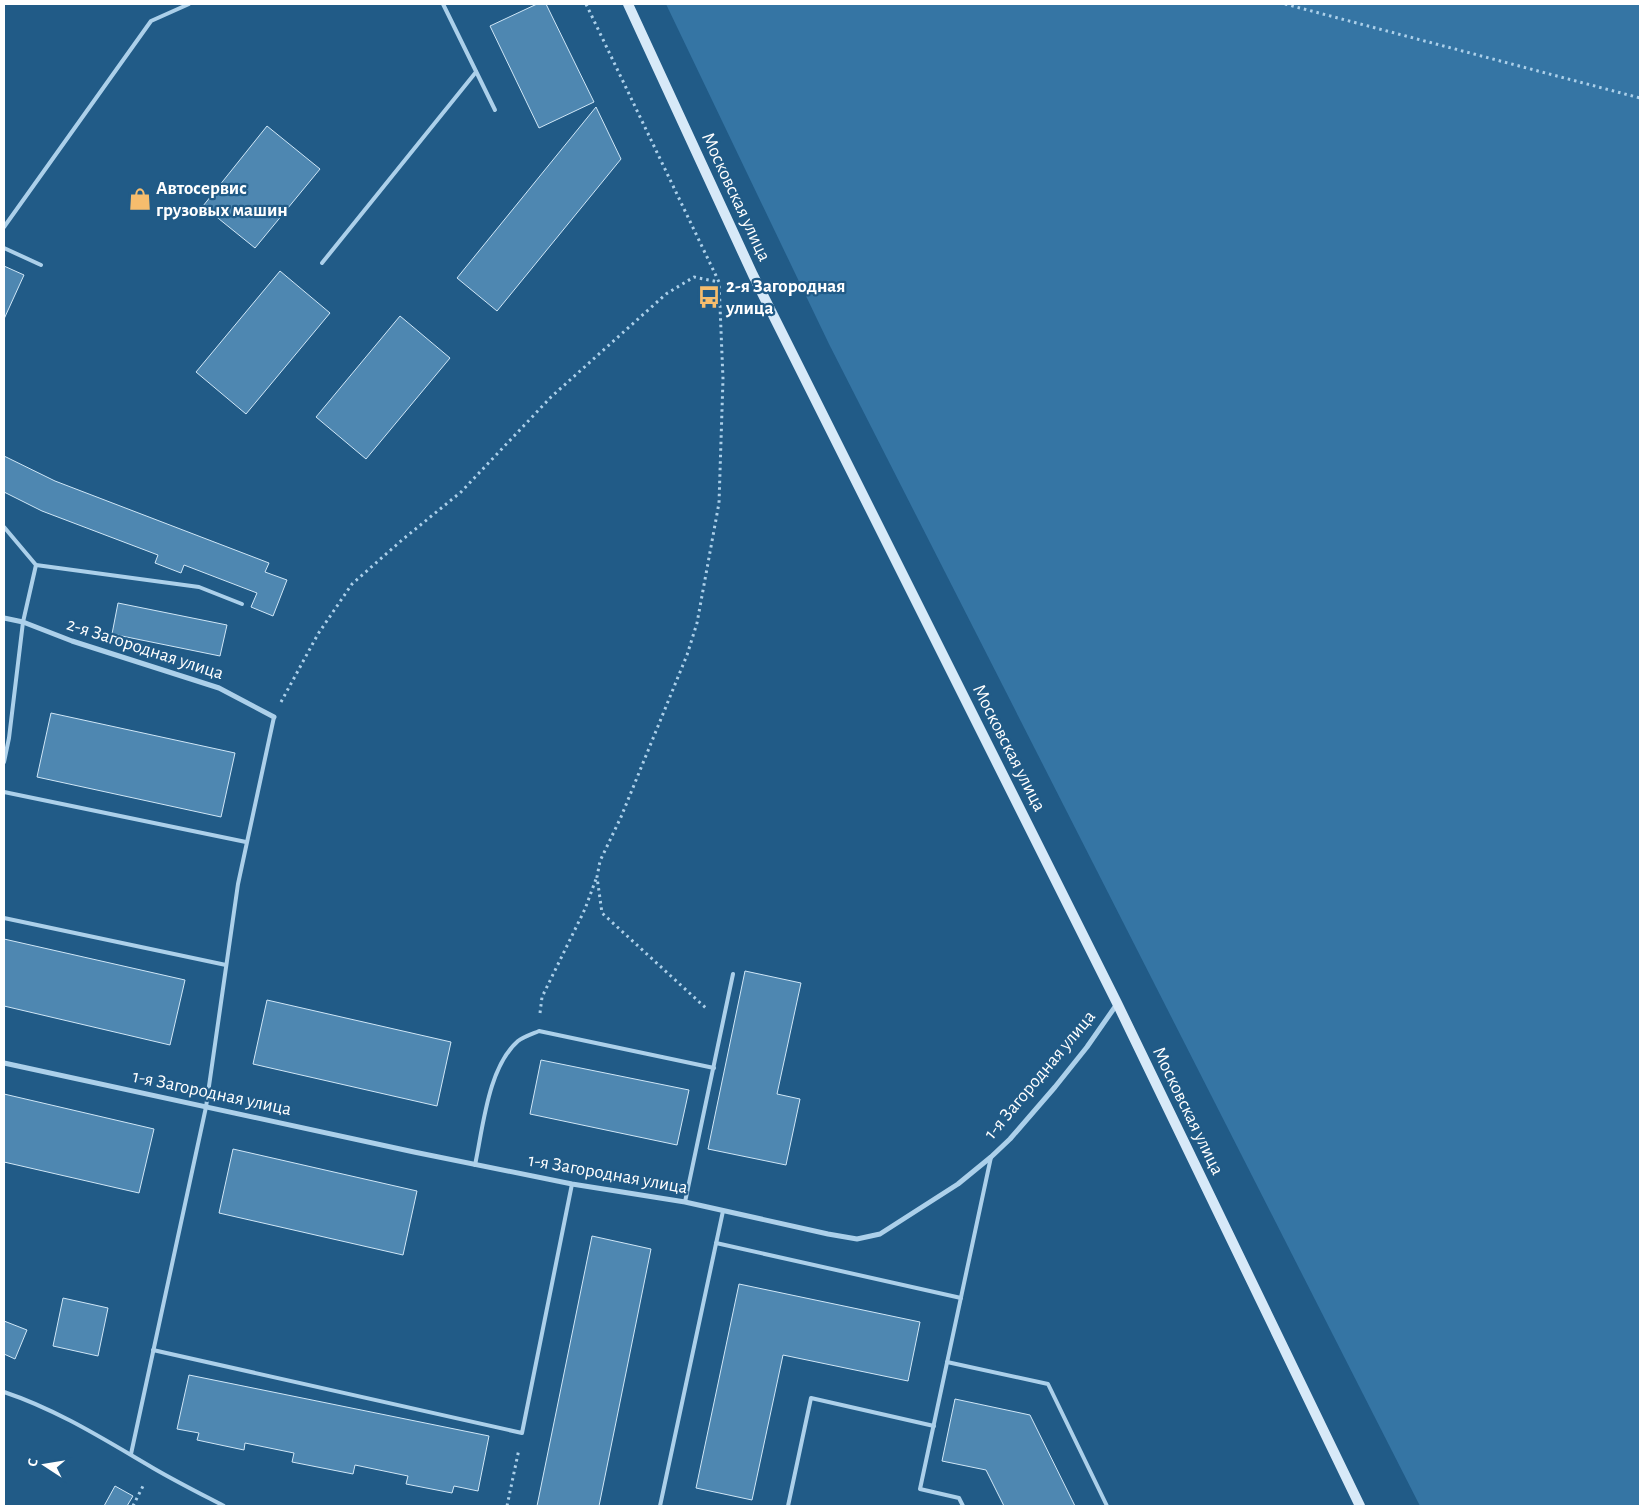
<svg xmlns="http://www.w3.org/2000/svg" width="1644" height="1510" font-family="'Alegreya Sans',sans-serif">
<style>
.green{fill:#3575a4}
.building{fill:#4e87b1;stroke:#d0e7f7}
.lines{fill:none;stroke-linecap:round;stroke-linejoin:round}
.path{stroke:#acd0ea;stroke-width:3;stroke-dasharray:2.5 4;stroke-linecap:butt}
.service{stroke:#acd0ea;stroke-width:4}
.minor{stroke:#acd0ea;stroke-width:5}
.secondary{stroke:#d7e9f8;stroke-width:10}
.labels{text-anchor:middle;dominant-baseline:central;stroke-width:4.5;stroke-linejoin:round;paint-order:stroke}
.poi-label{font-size:19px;font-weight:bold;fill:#fff;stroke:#215b87;text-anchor:start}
.street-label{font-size:19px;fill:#fff;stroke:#215b87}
</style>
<rect width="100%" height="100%" fill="#215b87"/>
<path class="green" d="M666,4H1640V1506H1420L829,344Z"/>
<g class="building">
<path d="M537,4H546L594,102L539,128L490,26Z"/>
<path d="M596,107L621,159L497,311L457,278Z"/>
<path d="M267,126L320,169L255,248L203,206Z"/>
<path d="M4,266L24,275L4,319Z"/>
<path d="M280,271L330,313L246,414L196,372Z"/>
<path d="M400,316L450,358L366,459L316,417Z"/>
<path d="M4,456L55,481L269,563L265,572L287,580L273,616L251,607L257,593L184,565L181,573L155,563L158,555L42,511L4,492Z"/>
<path d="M118,603L227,625L220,656L112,634Z"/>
<path d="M51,713L235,753L221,817L37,777Z"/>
<path d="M4,939L185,980L170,1045L4,1006Z"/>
<path d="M745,971L801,983L777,1094L800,1099L786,1165L708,1149Z"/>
<path d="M267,1000L451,1042L437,1106L253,1064Z"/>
<path d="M541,1060L689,1090L677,1145L530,1114Z"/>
<path d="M4,1094L154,1129L139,1193L4,1162Z"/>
<path d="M233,1149L417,1191L403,1255L219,1213Z"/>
<path d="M592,1236L651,1249L599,1506H537Z"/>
<path d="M739,1284L920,1322L908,1381L783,1355L752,1500L696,1488Z"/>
<path d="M63,1298L108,1308L98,1356L53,1346Z"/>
<path d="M4,1321L27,1330L15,1359L4,1354Z"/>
<path d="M189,1375L489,1436L478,1491L454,1486L452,1493L406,1484L408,1476L355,1465L353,1474L292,1462L294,1453L245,1443L244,1450L197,1440L199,1433L177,1429Z"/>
<path d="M955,1399L1030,1415L1075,1506H1004L986,1470L942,1461Z"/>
<path d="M115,1486L133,1496L127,1506H104Z"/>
</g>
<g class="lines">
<g class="path">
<path d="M586,4L719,282L723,379L719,503L697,623L687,655L621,817L600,861L597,877L602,913L708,1010"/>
<path d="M1285,4L1640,98"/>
<path d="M281,702L318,634L352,584L402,540L461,492L551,397L666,294L694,277L719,282"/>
<path d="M540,1013L542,997L585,909L596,879"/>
<path d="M133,1506L144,1484"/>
<path d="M507,1506L519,1449"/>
</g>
<g class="service">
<path d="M443,4L495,110"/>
<path d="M4,227L151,21L189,4"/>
<path d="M4,248L41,265"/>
<path d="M322,263L476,72"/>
<path d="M4,527L36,565L199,587L242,604"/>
<path d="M4,762L9,738L23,622L36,565"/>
<path d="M4,792L246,842"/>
<path d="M4,918L226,965"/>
<path d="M475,1165C483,1128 488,1067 518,1041C523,1037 532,1034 539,1031L714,1068"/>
<path d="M685,1202L733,974"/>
<path d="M716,1243L961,1298"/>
<path d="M153,1350L522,1433L572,1184"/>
<path d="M947,1362L1048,1384L1107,1506"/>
<path d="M4,1392C58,1410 105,1440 153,1468C177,1482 201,1494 224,1506"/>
<path d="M131,1454L206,1107L238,884L274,717"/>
<path d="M660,1506L723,1211"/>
<path d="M788,1506L811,1398L934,1426"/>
<path d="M963,1506L959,1498L920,1489L991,1157"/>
</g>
<g class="minor">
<path d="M4,618L23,622L72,641L219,688L274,717"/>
<path d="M4,1063L414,1152L572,1184L685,1202L828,1234L857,1239L880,1234L958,1184L991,1157L1010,1139L1055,1087L1087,1047L1117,1004"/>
</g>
<path class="secondary" d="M628,4L753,275L1117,1003L1360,1506"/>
</g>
<defs>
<symbol id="shop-bare" viewBox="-9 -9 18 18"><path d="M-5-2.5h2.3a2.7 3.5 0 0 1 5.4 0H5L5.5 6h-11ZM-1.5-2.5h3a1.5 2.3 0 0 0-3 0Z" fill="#f6bd6d" stroke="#215b87" stroke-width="2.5" paint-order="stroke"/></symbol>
<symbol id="bus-bare" viewBox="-9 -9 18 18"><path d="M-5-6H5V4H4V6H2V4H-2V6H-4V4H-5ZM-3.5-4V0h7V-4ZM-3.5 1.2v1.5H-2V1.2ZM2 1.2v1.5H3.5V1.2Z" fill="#f6bd6d" stroke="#215b87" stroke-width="2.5" paint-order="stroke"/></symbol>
</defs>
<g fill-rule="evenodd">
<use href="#shop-bare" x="124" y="183" width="32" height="32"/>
<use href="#bus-bare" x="693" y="281" width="32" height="32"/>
</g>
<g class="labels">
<g class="poi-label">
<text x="156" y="188">Автосервис<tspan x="156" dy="22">грузовых машин</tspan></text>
<text x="726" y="286">2-я Загородная<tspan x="726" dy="22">улица</tspan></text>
</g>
<g class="street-label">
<text transform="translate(736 197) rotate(65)">Московская улица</text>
<text transform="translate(145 649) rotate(18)">2-я Загородная улица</text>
<text transform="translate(1009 748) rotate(63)">Московская улица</text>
<text transform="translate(1040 1075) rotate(-50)">1-я Загородная улица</text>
<text transform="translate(212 1093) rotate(12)">1-я Загородная улица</text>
<text transform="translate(1188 1111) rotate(64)">Московская улица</text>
<text transform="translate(608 1174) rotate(10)">1-я Загородная улица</text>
</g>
</g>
<rect width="1644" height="1510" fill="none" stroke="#ffffff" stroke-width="10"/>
<g transform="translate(45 1465) rotate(282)" stroke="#215b87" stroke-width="4" paint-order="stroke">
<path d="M0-4L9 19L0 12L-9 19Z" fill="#ffffff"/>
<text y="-8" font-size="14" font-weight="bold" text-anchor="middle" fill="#ffffff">С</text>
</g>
</svg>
